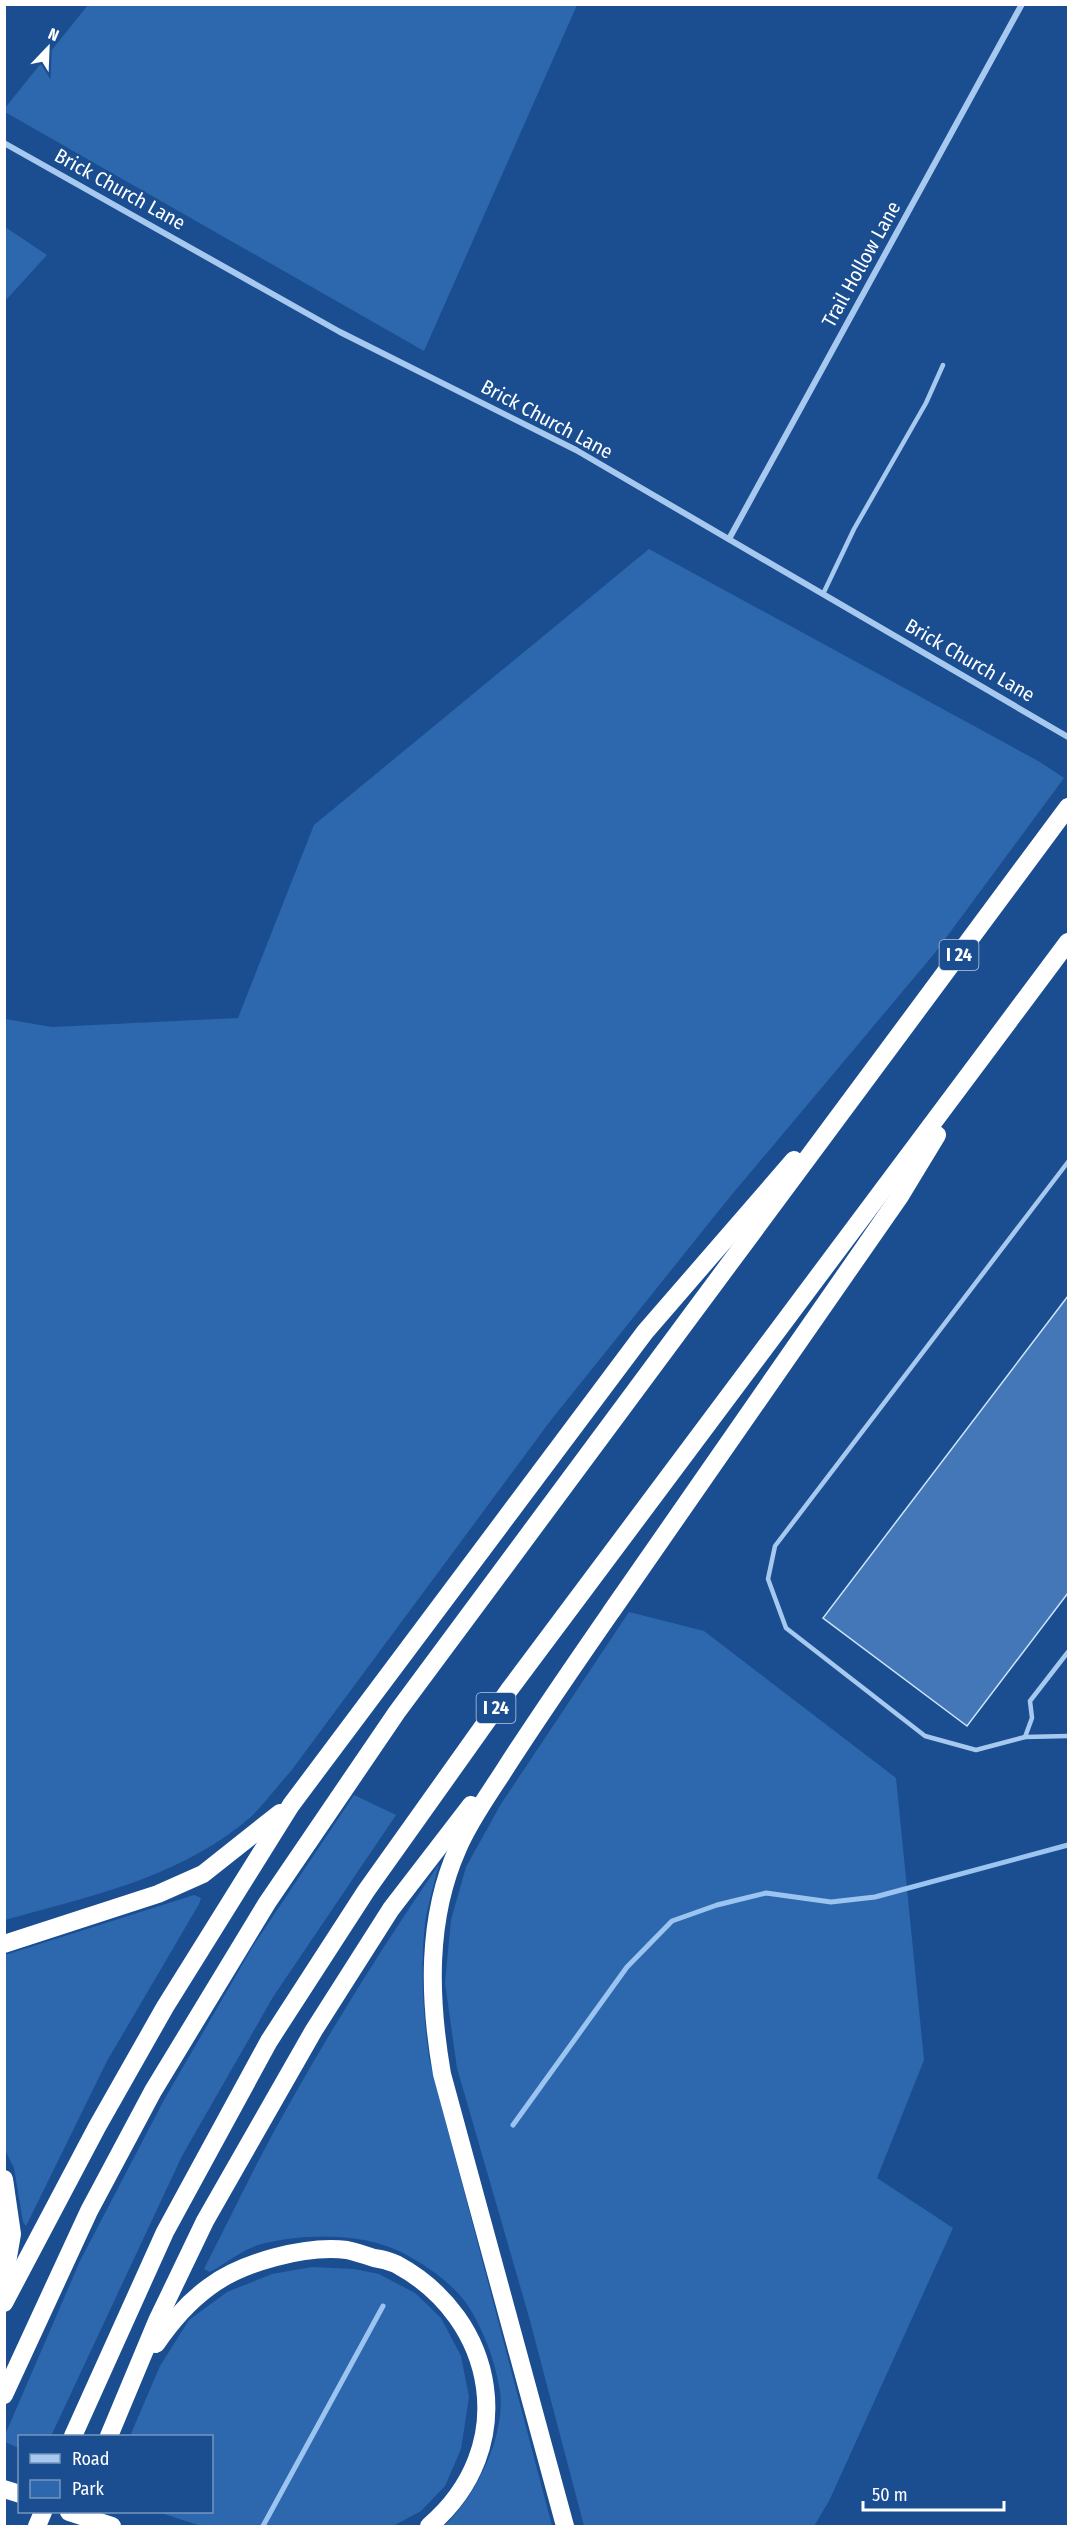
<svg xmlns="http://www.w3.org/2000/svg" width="1073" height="2531" font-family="'Fira Sans Condensed',sans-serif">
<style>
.green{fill:#2d68ae}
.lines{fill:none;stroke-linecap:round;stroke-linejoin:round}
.stream{stroke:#9bc4f1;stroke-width:5}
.building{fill:#4377b8;stroke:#cee3fa;stroke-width:1.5}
.service{stroke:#a8c9ef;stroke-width:4.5}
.minor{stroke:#a8c9ef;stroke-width:6}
.motorway{stroke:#fff;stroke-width:18}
.labels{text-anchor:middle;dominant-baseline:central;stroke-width:4.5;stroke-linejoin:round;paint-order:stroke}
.shield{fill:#1a4e90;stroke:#bacade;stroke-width:1.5}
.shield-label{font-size:18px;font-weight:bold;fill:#fff}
.street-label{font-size:20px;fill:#fff;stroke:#1a4e90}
</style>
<rect width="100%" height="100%" fill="#1a4e90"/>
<g class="green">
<path d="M88,5V4L577,5L424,351L5,112V108Z"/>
<path d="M5,227L47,255L5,301Z"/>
<path d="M649,549L1040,762L1064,778L934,954L729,1198L551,1420L291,1771C275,1788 260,1811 241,1825C173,1879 87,1897 5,1920V1019L52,1027L238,1018L314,825Z"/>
<path d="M629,1612L704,1631L896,1778L924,2060L877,2178L953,2228L829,2501L814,2526H584L529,2317L457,2068L445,1983L451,1920L466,1867L501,1804Z"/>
<path d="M354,1795L396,1815L273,1997L182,2156L51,2436H20L19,2448L5,2442V2435L80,2261L164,2100L253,1946Z"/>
<path d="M439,1864C434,1884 428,1904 425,1923C420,1969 423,2013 429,2058L552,2526H444C476,2497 506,2435 500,2391C495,2360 482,2324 463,2299C449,2281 425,2265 405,2254C364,2232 302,2233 258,2245C242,2250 225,2264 210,2272L204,2269C226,2226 247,2182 270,2139C321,2045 378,1953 439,1864Z"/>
<path d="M194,1895L201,1898L199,1904L107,2061L26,2226L23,2222L14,2168L5,2150V1955Z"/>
<path d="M312,2267L354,2269L379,2274L415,2293L441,2318L461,2356L469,2397L461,2449L445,2486L421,2511L393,2526H201L158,2512H212V2436H130L160,2366L189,2320L227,2292L272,2274Z"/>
</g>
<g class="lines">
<g class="stream">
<path d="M513,2125L627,1967L672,1921L717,1905L766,1893L831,1902L875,1897L1068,1845"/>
<path d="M263,2526L383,2306"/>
</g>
</g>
<path class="building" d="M1068,1296V1593L967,1726L823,1618Z"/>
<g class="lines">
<g class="service">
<path d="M823,594L854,529L926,403L943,365"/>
<path d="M1068,1162L775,1546L768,1579L786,1628L925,1736L976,1750L1025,1737L1032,1718L1030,1701L1068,1652"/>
<path d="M1025,1737L1068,1736"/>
</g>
<g class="minor">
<path d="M4,143L340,332L576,450L1068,737"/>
<path d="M729,539L1022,4"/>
</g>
<g class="motorway">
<path d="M4,1944L158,1894L203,1874L280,1813"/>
<path d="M4,2179L12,2234L4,2280"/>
<path d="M4,2303L97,2127L165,2007L291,1805L645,1332L794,1160"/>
<path d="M156,2344C171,2322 187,2303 209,2287C242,2262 306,2245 347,2250C356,2252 365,2255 374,2258C381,2259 389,2261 396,2264C498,2319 520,2449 429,2526"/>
<path d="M4,2395L89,2211L153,2091L267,1903L397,1712L1068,807"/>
<path d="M73,2436L165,2232L269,2041L366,1891L509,1690L1068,942"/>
<path d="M109,2436L157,2321L205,2221L314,2030L391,1909L471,1805"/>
<path d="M4,2489L20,2494"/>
<path d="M69,2512L112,2526"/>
<path d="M37,2526L43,2512"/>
<path d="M565,2526L442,2074C429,1999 426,1919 458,1848C470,1820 489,1794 505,1769C539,1716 575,1664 611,1612C707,1473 803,1334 900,1196L937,1135"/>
</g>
</g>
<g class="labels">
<g class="shield">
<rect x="939.5" y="940" width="39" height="30" rx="4.5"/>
<rect x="476.5" y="1693" width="39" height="30" rx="4.5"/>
</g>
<g class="shield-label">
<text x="959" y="955">I 24</text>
<text x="496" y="1708">I 24</text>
</g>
<g class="street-label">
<text transform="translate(120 189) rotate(29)">Brick Church Lane</text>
<text transform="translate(861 264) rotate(-61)">Trail Hollow Lane</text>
<text transform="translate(547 419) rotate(28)">Brick Church Lane</text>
<text transform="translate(970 660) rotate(30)">Brick Church Lane</text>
</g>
</g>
<rect width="1073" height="2531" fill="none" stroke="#ffffff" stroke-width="12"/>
<rect x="18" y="2435" width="195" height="78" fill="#1a4e90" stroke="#7695bc" stroke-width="1.5"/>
<rect x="30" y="2454" width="30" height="9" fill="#a8c9ef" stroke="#7695bc" stroke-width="1.5"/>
<text x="72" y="2465" font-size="18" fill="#ffffff">Road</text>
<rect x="30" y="2480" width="30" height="18" fill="#2d68ae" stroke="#7695bc" stroke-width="1.5"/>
<text x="72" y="2495" font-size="18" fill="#ffffff">Park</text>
<g transform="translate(48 48) rotate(23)" stroke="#1a4e90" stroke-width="4.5" paint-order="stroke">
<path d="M0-4.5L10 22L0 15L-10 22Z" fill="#ffffff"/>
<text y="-9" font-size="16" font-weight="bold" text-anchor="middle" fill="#ffffff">N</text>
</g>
<path d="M863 2501v9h141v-9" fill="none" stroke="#ffffff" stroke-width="3"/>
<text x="872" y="2501" font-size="18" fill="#ffffff" stroke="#1a4e90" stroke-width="4.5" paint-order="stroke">50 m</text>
</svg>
